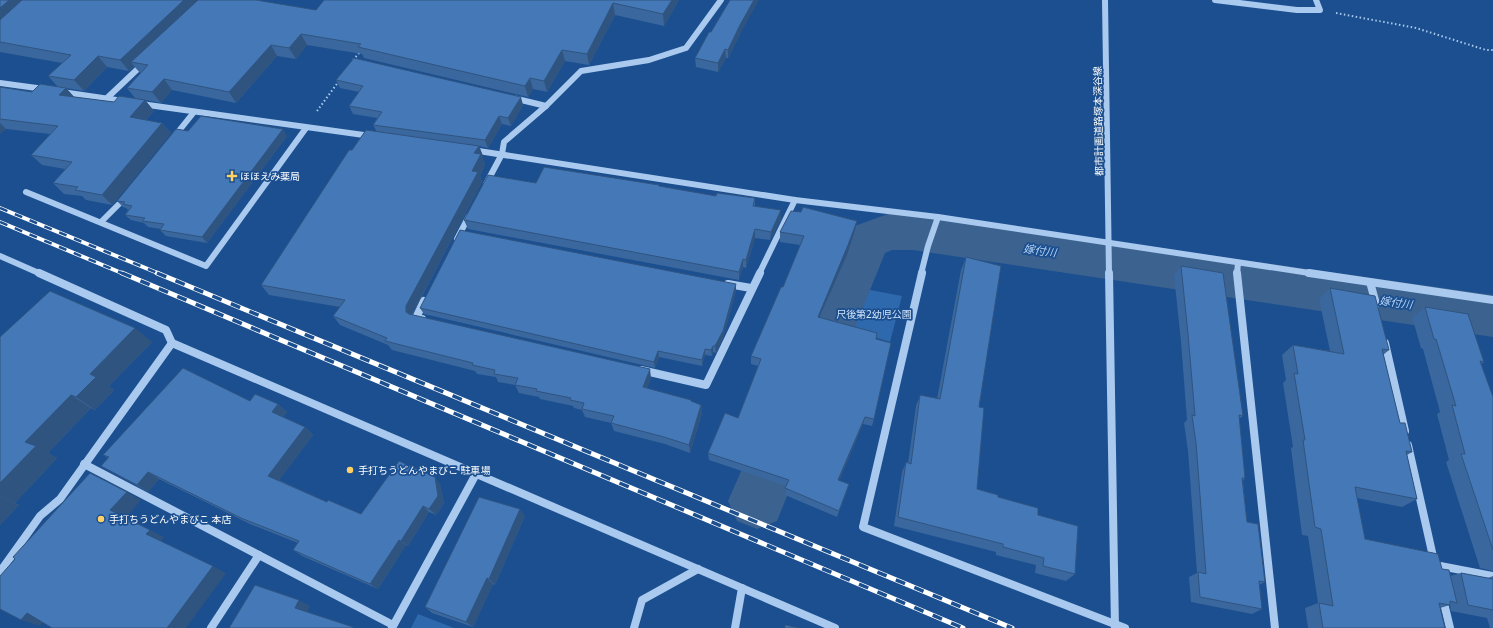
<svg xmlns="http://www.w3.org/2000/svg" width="1493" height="628" font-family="'Noto Sans','Noto Sans JP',sans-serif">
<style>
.green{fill:#2e69ad}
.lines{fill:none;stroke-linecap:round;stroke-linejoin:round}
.river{fill:#3c6290;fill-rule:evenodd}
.path{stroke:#a9c9ee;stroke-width:2;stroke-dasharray:1.5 2.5;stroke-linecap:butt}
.minor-far1{stroke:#a9c9ee;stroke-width:6}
.minor{stroke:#a9c9ee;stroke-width:8}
.rail-far1-casing{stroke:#fff;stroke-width:4}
.rail-casing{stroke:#fff;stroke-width:5}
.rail-far1{stroke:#1b4f8f;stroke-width:2.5;stroke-dasharray:8;stroke-linecap:butt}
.rail{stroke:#1b4f8f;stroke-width:3.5;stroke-dasharray:10;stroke-linecap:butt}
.wall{fill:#3a679d;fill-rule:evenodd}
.shaded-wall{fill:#305480}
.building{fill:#4478b7;stroke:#305480}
.poi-dot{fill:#ffd166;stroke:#1b4f8f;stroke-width:1.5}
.labels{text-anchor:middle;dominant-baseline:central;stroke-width:3.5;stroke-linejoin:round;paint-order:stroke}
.street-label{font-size:10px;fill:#fff;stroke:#1b4f8f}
.poi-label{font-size:10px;fill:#fff;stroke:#1b4f8f;text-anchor:start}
.park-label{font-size:10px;fill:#cfe3fa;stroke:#1b4f8f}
.water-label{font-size:11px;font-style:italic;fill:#b5d3f5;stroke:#1b4f8f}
</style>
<rect width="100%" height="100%" fill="#1b4f8f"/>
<g class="green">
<path d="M860,288L902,296L890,342L845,328Z"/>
<path d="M418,614L454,628H411Z"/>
</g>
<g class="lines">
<path class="river" d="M888,214H913L1493,295V337L913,250H892L885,253L777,521L757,529L737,521L728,501L842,241L849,228Z"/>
<g class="path">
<path d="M1336,13L1416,28L1486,50H1493"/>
<path d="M353,60L360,52"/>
<path d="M317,111L339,81"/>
</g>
<g class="minor-far1">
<path d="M1105,0L1109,274"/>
<path d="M1215,0L1297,10H1320L1316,0"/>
<path d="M0,83L44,89"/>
<path d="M62,92L123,101"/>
<path d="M513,98L546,106"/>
<path d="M106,99L144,63"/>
<path d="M141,104L371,136"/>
<path d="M174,137L194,112"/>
<path d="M472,150L795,200L938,217L1316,274"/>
<path d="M486,184L502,154L504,142L546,106L581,71L649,60L686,48L721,0"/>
<path d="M26,192L206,266L306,128"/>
<path d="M101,222L125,198"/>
<path d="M457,239L469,216"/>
<path d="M0,256L41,274"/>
<path d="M759,274L795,200"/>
<path d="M921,274L928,246L938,217"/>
<path d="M1237,274L1238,263"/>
</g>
<g class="minor">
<path d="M39,273L166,330L172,343L835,628"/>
<path d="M922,273L863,527L1125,628"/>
<path d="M1109,273L1115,628"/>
<path d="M1237,273L1275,628"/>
<path d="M1309,273L1493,300"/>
<path d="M1370,282L1376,304"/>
<path d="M728,284L751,288"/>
<path d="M422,319L416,318L424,301"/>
<path d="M1385,343L1405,431"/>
<path d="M641,370L706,385L760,273"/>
<path d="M1408,445L1434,561"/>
<path d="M84,464L393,625"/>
<path d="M1435,565L1493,576"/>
<path d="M0,572L40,516L60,499L172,343"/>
<path d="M1443,599L1450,628"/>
<path d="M211,628L259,555"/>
<path d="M392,628L476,474"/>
<path d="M634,628L642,600L698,569"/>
<path d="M735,628L742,588"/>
</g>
<defs>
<g id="rail-far1">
<path d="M0,208L160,274"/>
<path d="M0,222L124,274"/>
</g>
<g id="rail">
<path d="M122,273L963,628"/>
<path d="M157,273L1012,628"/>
</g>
</defs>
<use href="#rail-far1" class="rail-far1-casing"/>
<use href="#rail" class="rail-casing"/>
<use href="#rail-far1" class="rail-far1"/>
<use href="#rail" class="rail"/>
</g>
<g class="wall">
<path d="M0,0L316,10L679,0L664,26L615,15L589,65L565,61L547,92L533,89L528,97L364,58L362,54L307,45L296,59L277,56L236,103L172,90L161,103L145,100L154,111L146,120L162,123L171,133L112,205L86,200L82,196L64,194L53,183L65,169L42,165L31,155L50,134L6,129L0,134V87L32,92L58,87L48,76L62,63L0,52ZM134,66L140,73H141L127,88L135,98L114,102L74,97L66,88L84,91L107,67L129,71Z"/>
<path d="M711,32L740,34L728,58H726L718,72L696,67L695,58Z"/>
<path d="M336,80L523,105L511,126L502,124L488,148L479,146L483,156L482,157L485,165L480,176L482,182L412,315L651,378L647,388L701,405L702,413L690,453L665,444L614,431L611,423L585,417L582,410L574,408L573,406L540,399L539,397L519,393L515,385L498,382L496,377L477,374L475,371L392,350L388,345L340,325L333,316L340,307L269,295L261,285L352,150L377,132L373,125L377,118L353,114L349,106L359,92L340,88Z"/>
<path d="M188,131L287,136L207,243L166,236L160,230L161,229L148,227L144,223L131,220L125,215L128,210L126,208L123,207L117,201Z"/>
<path d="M536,183L659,187L716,196L755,198V206L781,219L770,240L755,238L746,268L743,267L739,280L468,229L464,220Z"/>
<path d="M855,230L847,255L820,317L876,339L874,419L872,426L863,424L839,481L847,491L837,517L785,495L786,486L709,460L708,453L738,418L758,366L751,364V356L783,287L800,245L780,242V232Z"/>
<path d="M966,257L979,407L977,489L998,497L1038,515L1075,574L1066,581L1035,573L1036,565L996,555V552L894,526L902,472L906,462L908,463L916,406L920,395L937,399L961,270Z"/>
<path d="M1181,266L1243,416L1239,419L1245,478L1243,481L1247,522L1265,582L1259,585L1262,609L1252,614L1191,602L1189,577L1197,573L1188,451L1184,423L1187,420L1181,342L1174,275Z"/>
<path d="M1330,288L1389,350L1383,355L1400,423L1412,452L1407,455L1417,499L1402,507L1357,498L1365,539L1442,569L1450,576L1461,573L1488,578L1493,576V628H1490L1487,618L1451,611L1450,605L1440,608L1445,628H1308L1305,608L1318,603L1308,536L1302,535L1291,448L1293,447L1283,383L1286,380L1282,355L1293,345L1330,351L1319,299Z"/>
<path d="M736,290L723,338L716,353L713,352L712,356L705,355L702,366L659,357L655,368L424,314L420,308Z"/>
<path d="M1425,307L1484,362L1481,364L1493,397V571L1480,568L1446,462L1449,460L1437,414L1440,412L1423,349L1421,348L1412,317Z"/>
<path d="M0,337L152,342L109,386L114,390L95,410L91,408L48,453L57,458L15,503L19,505L0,525Z"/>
<path d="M250,401L278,404L287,412L283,417L305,427L313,435L279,480L327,502L361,514L440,484L444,503L436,515L429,512L408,546L406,545L378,589L302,556L293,550L298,543L250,524L159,479L148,492L101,466L108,458L103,455Z"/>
<path d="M525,516L495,585L493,584L473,627L432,613L425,607Z"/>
</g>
<g class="shaded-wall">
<path d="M9,0H31L0,28V8Z"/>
<path d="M184,0H203L131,62L134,66L129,71L120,60Z"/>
<path d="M672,0H679L664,26L663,14Z"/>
<path d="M754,0H759L740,34L728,58V50L740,25Z"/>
<path d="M613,3L615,15L589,65L587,54Z"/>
<path d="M301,34L307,45L296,59L289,48Z"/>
<path d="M271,45L277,56L236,103L229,92Z"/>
<path d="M725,49L726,58L718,72V63Z"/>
<path d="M562,50L565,61L547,92L544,81Z"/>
<path d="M98,56L107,67L84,91L74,80Z"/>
<path d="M530,78L533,89L528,97L525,86Z"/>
<path d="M164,79L172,90L161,103L152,92Z"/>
<path d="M66,88L76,99L59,95Z"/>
<path d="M521,97L523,105L511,126L508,118Z"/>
<path d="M145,100L154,111L139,127L130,117Z"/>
<path d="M499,116L502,124L488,148L485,140Z"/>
<path d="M0,123L6,129L0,134Z"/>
<path d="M162,123L171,133L112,205L102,195Z"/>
<path d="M283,129L287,136L207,243L202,237Z"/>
<path d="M479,146L483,156L482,157L485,165L480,176L482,182L411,316L406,312V306L472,171L474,153Z"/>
<path d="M781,210V219L770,240L771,232Z"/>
<path d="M857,221L855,230L847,255L816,325L818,317Z"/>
<path d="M755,229V238L746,268V260Z"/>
<path d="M743,259V267L739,280V272Z"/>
<path d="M736,284V290L723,338L716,353L715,346Z"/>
<path d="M135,328L152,342L109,386L114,390L95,410L76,397L90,374Z"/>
<path d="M713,346V352L712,356L711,350Z"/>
<path d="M705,349V355L702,366V360Z"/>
<path d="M658,351L659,357L655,368L654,362Z"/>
<path d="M650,369L651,378L645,395L643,387Z"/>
<path d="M71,395L91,408L48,453L57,458L15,503L0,496V483L25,442Z"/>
<path d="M278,404L287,412L280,420L272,412Z"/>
<path d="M701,405L702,413L690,453L689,445Z"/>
<path d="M865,417L863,424L837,487L838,480Z"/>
<path d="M305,427L313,435L277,483L268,476Z"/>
<path d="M148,472L159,479L148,492L137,485Z"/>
<path d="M435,477L440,484L444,503L436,515L429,509Z"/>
<path d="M849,484L847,491L837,517L839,511Z"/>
<path d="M127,492L141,500L126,518L110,510Z"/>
<path d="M0,496L19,505L0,525Z"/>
<path d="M423,506L429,512L408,546L401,541Z"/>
<path d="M520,509L525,516L495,585L489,579Z"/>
<path d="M150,530L164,537L161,542L146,534Z"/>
<path d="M399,540L406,545L378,589L370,584Z"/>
<path d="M213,566L226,573L186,628H167Z"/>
<path d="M487,578L493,584L473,627L466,622Z"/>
<path d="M299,600L310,606L306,614L295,608Z"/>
<path d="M27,613L45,619L40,626L21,620Z"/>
</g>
<g class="building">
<path d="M0,0H9L0,8Z"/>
<path d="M22,0H184L120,60L98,56L74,80L48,76L71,55L0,42V20Z"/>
<path d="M198,0H256L316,10L324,0H672L663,14L613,3L587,54L562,50L544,81L530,78L525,86L358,47L361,44L301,34L289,48L271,45L229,92L164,79L152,92L127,88L148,65L131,62Z"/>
<path d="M730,0H754L740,25L728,50L725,49L718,63L695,58L709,32H711Z"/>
<path d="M354,58L521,97L508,118L499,116L485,140L373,125L382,112L349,106L363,86L336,80Z"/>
<path d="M40,84L66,88L59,95L114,102L119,96L145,100L130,117L162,123L102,195L75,190L78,187L53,183L72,162L31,155L58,126L0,119V87L32,92Z"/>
<path d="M201,116L283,129L202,237L160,230L164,224L142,221L145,218L125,215L132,206L123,204L125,202L117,201L176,129L188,131Z"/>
<path d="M366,130L479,146L474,153L481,154L472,171L478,172L406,306V312L409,314L650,369L643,387L691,400V401L701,405L689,445L664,437L611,423L614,416L582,409L584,403L570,400L571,398L536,391L537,389L515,385L518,378L494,374L495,370L472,365L473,363L385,341L387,338L333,316L345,300L261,285L349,150H352Z"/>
<path d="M544,167L659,185V186L716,196L717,193L755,198L753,206L781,210L771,232L755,229L746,260L743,259L739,272L464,220L488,175L536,183Z"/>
<path d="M803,207L857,221L848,245L818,317L877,333L876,339L891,343L874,419L865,417L838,480L849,484L839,511L785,488L789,480L708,453L725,413L738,418L761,359L751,356L781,287H783L804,236L780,232L791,211L801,212Z"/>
<path d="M460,230L736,284L723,331L715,346H713L711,350L705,349L702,360L658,351L654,362L420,308Z"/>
<path d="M966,257L1001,266L979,407L984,408L977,489L998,495V497L1038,508V515L1078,526L1075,574L1043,566L1044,558L1003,547V544L898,517L906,462L911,464L920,395L940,399Z"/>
<path d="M1181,266L1223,273L1243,416L1239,415L1245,478H1242L1247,522L1258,524L1265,582L1259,581L1262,609L1200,597L1198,572L1206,574L1196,443L1192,415L1195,416L1188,334Z"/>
<path d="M1330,288L1375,296L1389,350L1382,349L1400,423H1405L1412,452L1406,451L1417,499L1355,487L1365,539L1438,554L1442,569L1449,570L1457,603L1450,601V605L1439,603L1445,628H1323L1319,603L1333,606L1321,529L1315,527L1303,440H1305L1294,373L1298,374L1293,345L1344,354Z"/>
<path d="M50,291L135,328L90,374L96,377L76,397L71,395L25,442L36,446L0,483V337Z"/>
<path d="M1425,307L1468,314L1484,362L1480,361L1493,397V550L1461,454H1465L1452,405L1456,406L1436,339H1434Z"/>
<path d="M183,368L250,401L255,394L278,404L272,412L305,427L268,476L327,502L328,500L361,514L399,461L435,477L438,496L429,509L423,506L401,541L399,540L370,584L293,550L299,541L241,518L148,472L137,485L101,466L109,457L103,455Z"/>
<path d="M90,473L127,492L110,510L150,530L146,534L213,566L167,628H52L27,613L21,620L0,609V576L15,559L13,557Z"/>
<path d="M479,497L520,509L489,579L487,578L466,622L425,607Z"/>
<path d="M1461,573L1493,579V610L1468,605Z"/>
<path d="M255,585L299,600L295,608L353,627V628H229Z"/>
<path d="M785,625L799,628H785Z"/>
</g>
<g class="poi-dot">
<path d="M230 170h4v4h4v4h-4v4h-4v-4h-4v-4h4z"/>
<circle cx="350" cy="470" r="4"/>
<circle cx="101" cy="519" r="4"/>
</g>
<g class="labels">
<g class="street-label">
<text transform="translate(1098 121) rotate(-91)">都市計画道路塚本深谷線</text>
</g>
<g class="poi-label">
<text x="240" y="176">ほほえみ薬局</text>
<text x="358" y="470">手打ちうどんやまびこ 駐車場</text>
<text x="109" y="519">手打ちうどんやまびこ 本店</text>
</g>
<g class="park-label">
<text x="874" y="314">尺後第2幼児公園</text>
</g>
<g class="water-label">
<text transform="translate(1040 250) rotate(8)">嫁付川</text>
<text transform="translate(1396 302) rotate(8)">嫁付川</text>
</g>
</g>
</svg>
